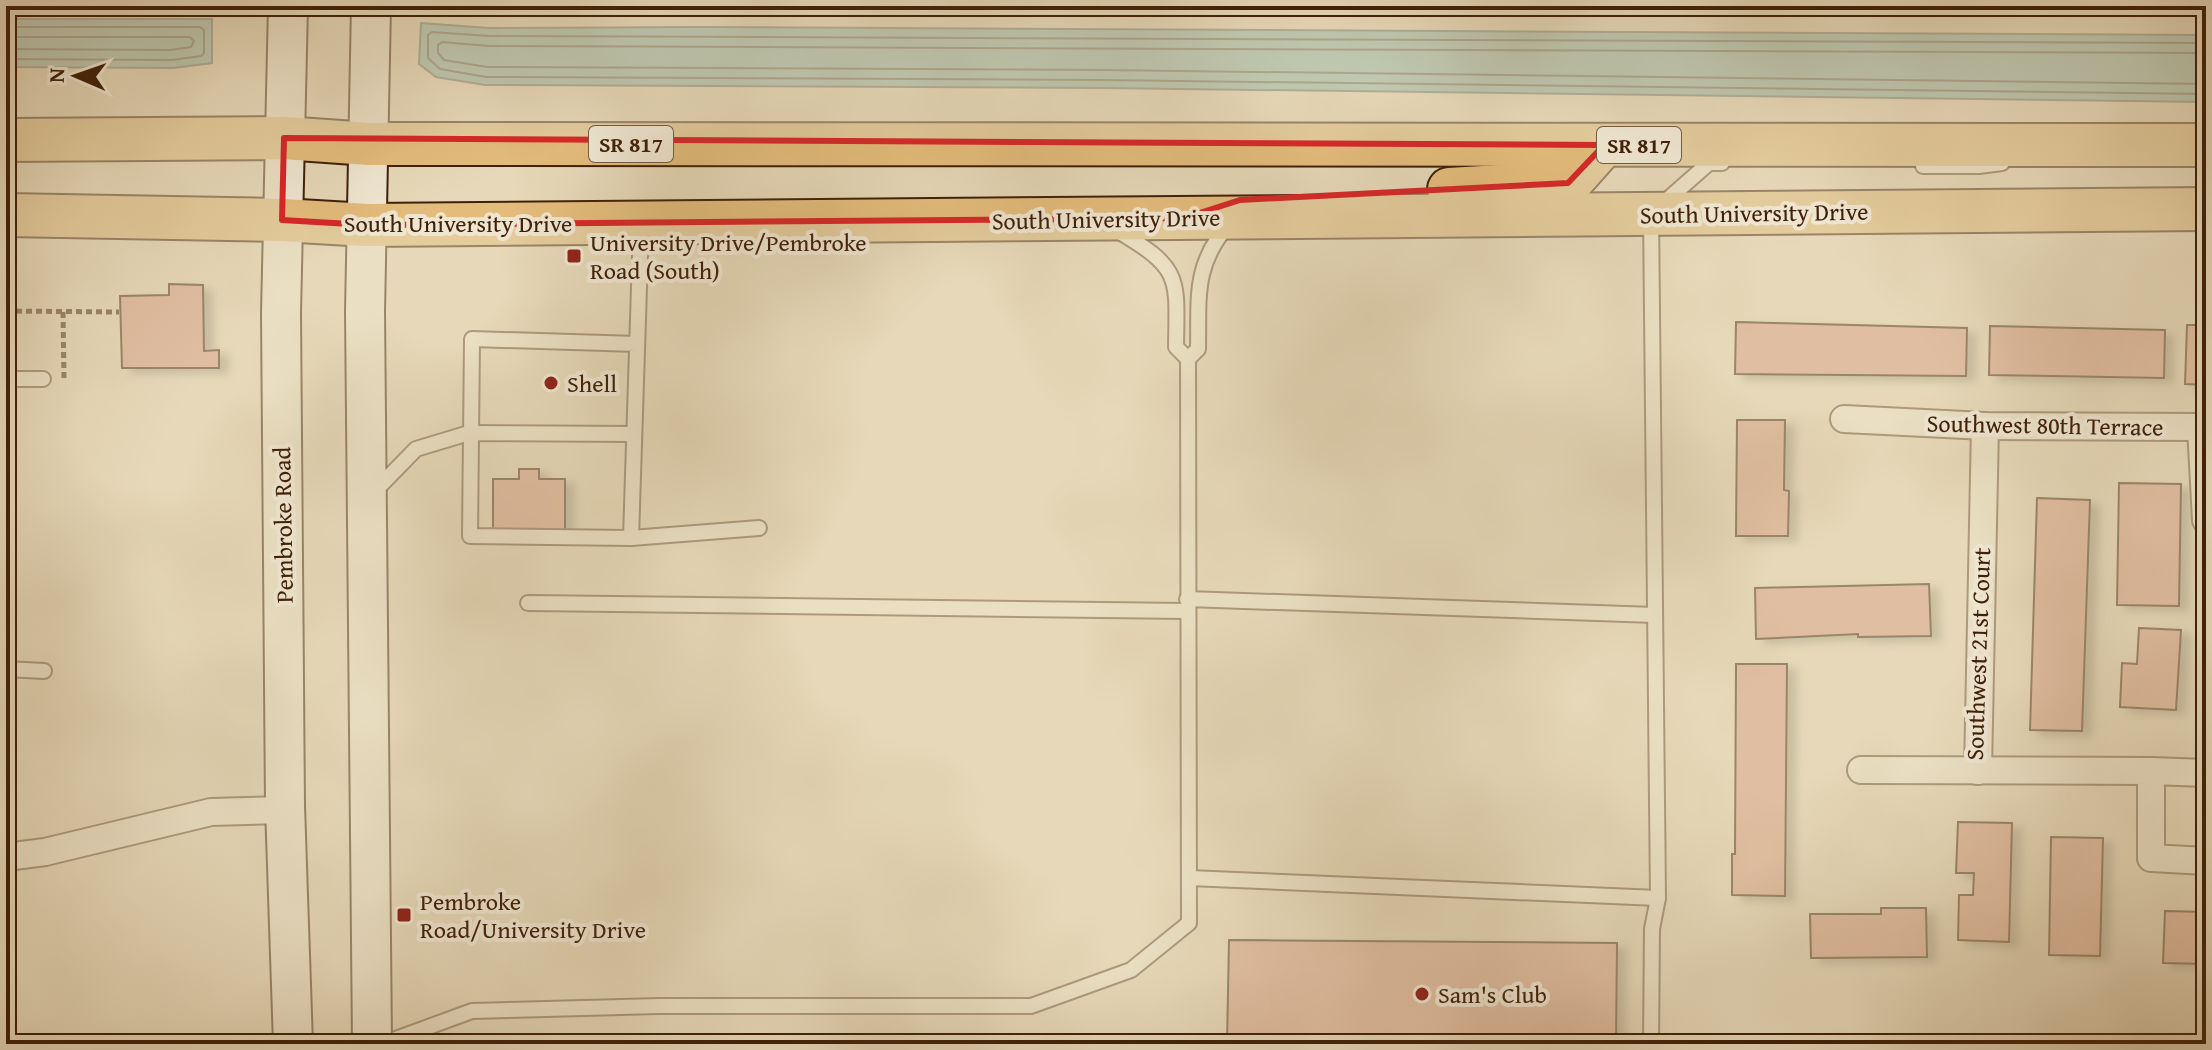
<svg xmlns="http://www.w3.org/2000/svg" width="2212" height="1050" font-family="'Gentium Book Plus',serif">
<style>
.water{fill:#96baaf;stroke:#737c6c;stroke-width:2}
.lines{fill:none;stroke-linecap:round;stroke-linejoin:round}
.shore{stroke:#6a6d5c;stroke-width:2}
.building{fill:#da9d85;stroke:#3f2008;stroke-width:2;filter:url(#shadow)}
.lane-casing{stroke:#694e34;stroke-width:18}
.street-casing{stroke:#694e34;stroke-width:30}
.secondary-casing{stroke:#3f2008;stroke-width:42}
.primary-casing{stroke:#3f2008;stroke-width:46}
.path{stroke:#3f2008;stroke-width:5;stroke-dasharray:6 4;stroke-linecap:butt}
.lane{stroke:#efe6d1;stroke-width:14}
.street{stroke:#efe6d1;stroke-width:26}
.secondary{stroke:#efe6d1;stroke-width:38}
.primary{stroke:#e3bc7c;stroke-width:42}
.marked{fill:none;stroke:#d62828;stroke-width:6;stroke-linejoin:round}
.poi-dot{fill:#8f2418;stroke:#efe6d1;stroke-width:3}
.labels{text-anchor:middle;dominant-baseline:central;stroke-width:8;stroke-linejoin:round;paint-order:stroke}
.shield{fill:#efe6d1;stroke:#745b44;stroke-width:2}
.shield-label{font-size:22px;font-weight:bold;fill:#3f2008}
.street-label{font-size:24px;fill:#3f2008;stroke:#efe6d1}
.poi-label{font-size:24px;fill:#3f2008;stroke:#efe6d1;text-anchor:start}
</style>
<defs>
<filter id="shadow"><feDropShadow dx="9" dy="5" stdDeviation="4" flood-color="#0004"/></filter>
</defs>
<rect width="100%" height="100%" fill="#e6d8b8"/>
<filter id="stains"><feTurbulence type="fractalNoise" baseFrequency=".0025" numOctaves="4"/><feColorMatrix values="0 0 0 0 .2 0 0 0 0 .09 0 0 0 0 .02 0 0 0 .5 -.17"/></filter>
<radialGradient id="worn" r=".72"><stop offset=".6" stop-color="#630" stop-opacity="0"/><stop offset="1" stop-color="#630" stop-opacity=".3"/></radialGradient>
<g class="water">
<path d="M6,19H212V63L173,68L6,67Z"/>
<path d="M421,23L489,28L697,27L2206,35V102L1104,88L485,85L436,77L419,64Z"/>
</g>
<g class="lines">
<g class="shore">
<path d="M6,27H200L204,30V53L201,56L172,60L6,59"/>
<path d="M6,37H190L194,41L191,47L171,50L6,49"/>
<path d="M2206,43L489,36L432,32L428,35V58L440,69L486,77L1104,80L2206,94"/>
<path d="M2206,53L489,46L442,42L438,45V53L444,60L487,67L1104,70L2206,84"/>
</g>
</g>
<g class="building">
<path d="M169,284L203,285L204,351L219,350V368H122L120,296L169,295Z"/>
<path d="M1736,322L1967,328L1966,376L1735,374Z"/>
<path d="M2187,325H2206V385L2185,384Z"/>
<path d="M1990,326L2165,330L2164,378L1989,375Z"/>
<path d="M1737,420H1785L1784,490L1789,491L1788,536H1736Z"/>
<path d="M519,469H539V479H565V530L493,529V479H519Z"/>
<path d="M2119,483L2181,484L2179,606L2117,605Z"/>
<path d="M2037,498L2090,500L2082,731L2030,730Z"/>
<path d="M1929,584L1931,636L1858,637V634L1756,639L1755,588Z"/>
<path d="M2139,628L2181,630L2176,710L2120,707L2122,663L2137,664Z"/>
<path d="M1736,664H1787L1785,896L1732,895V854H1735Z"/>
<path d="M1958,822L2012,823L2009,942L1958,940L1959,895H1973L1974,873H1956Z"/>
<path d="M2051,837L2103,838L2100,956L2049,955Z"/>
<path d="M1881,908H1926L1927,957L1811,958L1810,914H1881Z"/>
<path d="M2165,911L2206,912V964L2163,963Z"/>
<path d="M1229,940L1617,943L1616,1044H1227Z"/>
</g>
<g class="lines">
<defs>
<g id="lane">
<path d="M1923,166H1979L2002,163"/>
<path d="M1118,231C1182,269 1177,277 1176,347L1188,359"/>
<path d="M637,344L472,339L470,536L631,538L641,225"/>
<path d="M6,379H43"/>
<path d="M372,494L416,449L469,433L634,434"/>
<path d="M631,538L759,528"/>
<path d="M1187,599L1655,615"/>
<path d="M528,603L1187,611"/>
<path d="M6,669L44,671"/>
<path d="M1189,878L1658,898L1651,214L1709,163H1722"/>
<path d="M382,1044L472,1011L659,1006H1031L1131,970L1189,923L1188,359L1198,349C1199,298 1193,265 1229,224"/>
<path d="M1651,1044L1652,929L1658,898"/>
</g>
<g id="street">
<path d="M1844,419L1985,426L2201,427L2206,520"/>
<path d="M1861,770L2151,771V858L2206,861"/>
<path d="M1978,771L1985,426"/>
<path d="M2151,771L2206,773"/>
<path d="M6,857L45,852L211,812L286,810"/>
</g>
<g id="secondary">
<path d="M288,6L281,313L285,806L293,1044"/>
<path d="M371,6L365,312L372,1044"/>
</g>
<g id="primary">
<path d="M6,140L284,138L369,144L2206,145"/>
<path d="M1449,189L1571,182L1604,145"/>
<path d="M6,215L282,220L367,225L2206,209"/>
</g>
</defs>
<use href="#lane" class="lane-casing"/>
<use href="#street" class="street-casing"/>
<use href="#secondary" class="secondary-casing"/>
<use href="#primary" class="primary-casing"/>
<g class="path">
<path d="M6,311L119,312"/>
<path d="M63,312L64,378"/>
</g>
<use href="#lane" class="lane"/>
<use href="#street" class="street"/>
<use href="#secondary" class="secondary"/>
<use href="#primary" class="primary"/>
</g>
<path d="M0 0H2212V1050H0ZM284,138L1604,145L1568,183L1240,200L1184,218L367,225L282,220Z" fill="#e6d8b8" fill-opacity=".55" fill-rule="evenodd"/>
<path class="marked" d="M284,138L1604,145L1568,183L1240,200L1184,218L367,225L282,220Z"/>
<g class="poi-dot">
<rect x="566" y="248" width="16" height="16" rx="4"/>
<circle cx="551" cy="383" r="8"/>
<rect x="396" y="907" width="16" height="16" rx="4"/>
<circle cx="1422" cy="994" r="8"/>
</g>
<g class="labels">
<g class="shield">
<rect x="589" y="126" width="84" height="36" rx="6"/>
<rect x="1597" y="127" width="84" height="36" rx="6"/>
</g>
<g class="shield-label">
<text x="631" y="144">SR 817</text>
<text x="1639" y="145">SR 817</text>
</g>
<g class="street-label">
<text transform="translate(1754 213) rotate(-1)">South University Drive</text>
<text transform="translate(1106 219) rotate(-1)">South University Drive</text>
<text x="458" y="223">South University Drive</text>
<text transform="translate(2045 425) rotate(1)">Southwest 80th Terrace</text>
<text transform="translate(283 525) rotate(-91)">Pembroke Road</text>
<text transform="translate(1978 654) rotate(-88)">Southwest 21st Court</text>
</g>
<g class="poi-label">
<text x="590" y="242">University Drive/Pembroke<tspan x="590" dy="28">Road (South)</tspan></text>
<text x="567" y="383">Shell</text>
<text x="420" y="901">Pembroke<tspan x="420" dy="28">Road/University Drive</tspan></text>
<text x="1438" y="994">Sam's Club</text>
</g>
</g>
<rect width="2212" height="1050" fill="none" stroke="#e6d8b8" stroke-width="32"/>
<rect x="8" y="8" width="2196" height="1034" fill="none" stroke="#3f2008" stroke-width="4"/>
<rect x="16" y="16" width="2180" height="1018" fill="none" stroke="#3f2008" stroke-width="2"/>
<g transform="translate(76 76) rotate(272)" stroke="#efe6d1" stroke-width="6" paint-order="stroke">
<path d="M0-6L14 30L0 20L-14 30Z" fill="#3f2008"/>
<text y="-12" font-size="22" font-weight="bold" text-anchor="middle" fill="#3f2008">N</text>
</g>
<rect width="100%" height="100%" filter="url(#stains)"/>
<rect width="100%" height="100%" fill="url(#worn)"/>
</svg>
